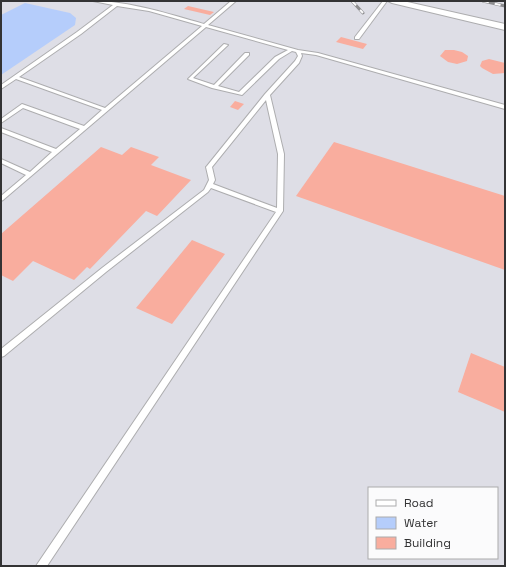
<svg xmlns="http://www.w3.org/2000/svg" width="506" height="567" font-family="'Space Grotesk',sans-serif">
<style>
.built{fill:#dedee6;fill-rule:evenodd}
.water{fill:#b5cdfb}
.building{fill:#f9ad9e}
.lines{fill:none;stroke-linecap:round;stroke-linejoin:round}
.service-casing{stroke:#adadaf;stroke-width:2}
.minor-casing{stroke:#adadaf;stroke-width:2}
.service{fill:#fff;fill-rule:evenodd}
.minor{fill:#fff;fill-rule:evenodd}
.rail-casing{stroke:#8d8d8f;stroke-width:3}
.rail{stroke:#fbfbfc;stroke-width:2;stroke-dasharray:6;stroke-linecap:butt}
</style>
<rect width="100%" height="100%" fill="#ededef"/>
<path class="built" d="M1,1H505V566H1ZM369,488H497V558H369Z"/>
<path class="water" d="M25,3L70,13L76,18L75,25L1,75V15Z"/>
<g class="building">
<path d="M188,6L214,12L210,15L184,9Z"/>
<path d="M341,37L367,44L363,49L336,42Z"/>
<path d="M445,50H454L462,52L468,56L467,61L457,64L448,62L440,56Z"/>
<path d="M489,59L505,63V73L493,74L482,68L480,66L482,61Z"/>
<path d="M235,101L244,104L238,110L230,107Z"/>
<path d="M334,142L505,196V270L296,196Z"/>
<path d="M101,147L122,155L131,147L159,157L151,165L191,180L157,216L146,211L90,269L87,267L74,280L33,261L13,281L1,275V234Z"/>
<path d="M192,240L225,254L172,324L136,308Z"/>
<path d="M471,353L505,367V412L458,392Z"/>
</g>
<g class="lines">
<defs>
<g id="service">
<path d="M93,1C129,1 169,14 204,24L231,1H236L208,25L298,50L318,53L505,105V109L316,55L301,53L302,56L299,63L270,95L284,154L283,211L47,566H36L276,212L211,188L208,192L106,272L4,356L1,357V349L102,268L204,190L209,180L206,167L207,166L265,94L295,61L298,56L296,52L292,51L279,59L242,95L212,88L188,79L224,44L228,45L193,78L214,85L245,53H249V55L218,86L239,92L275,57L288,50L206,27L3,200L1,201V196L26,175L1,163V159L30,172L52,152L1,132V128L56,149L80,129L23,108L1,123V119L22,104L84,126L102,110L16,79L1,89V85L77,32L113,5ZM117,6L149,11L202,26L105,108L19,77L81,34ZM266,100L278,154L277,208L213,184L215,180L212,167Z"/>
<path d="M383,1H387L359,39H355V37Z"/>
</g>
<path id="minor" d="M388,1H403L505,24V30L392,3Z"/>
</defs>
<use href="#service" class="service-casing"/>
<use href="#minor" class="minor-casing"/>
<use href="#service" class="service"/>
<use href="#minor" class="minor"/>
<defs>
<g id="rail">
<path d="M352,1L363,13"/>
<path d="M483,1L505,6"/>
</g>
</defs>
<use href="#rail" class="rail-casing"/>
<use href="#rail" class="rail"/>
</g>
<rect width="506" height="567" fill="none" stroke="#333334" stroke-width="4"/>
<rect x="368" y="487" width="130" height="72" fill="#fbfbfc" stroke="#ababac"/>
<rect x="376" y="500" width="20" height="6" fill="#ffffff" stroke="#ababac"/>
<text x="404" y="507" font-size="12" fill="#333334">Road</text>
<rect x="376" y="517" width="20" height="12" fill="#b5cdfb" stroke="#ababac"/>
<text x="404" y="527" font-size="12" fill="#333334">Water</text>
<rect x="376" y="537" width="20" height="12" fill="#f9ad9e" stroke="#ababac"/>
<text x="404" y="547" font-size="12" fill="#333334">Building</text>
</svg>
